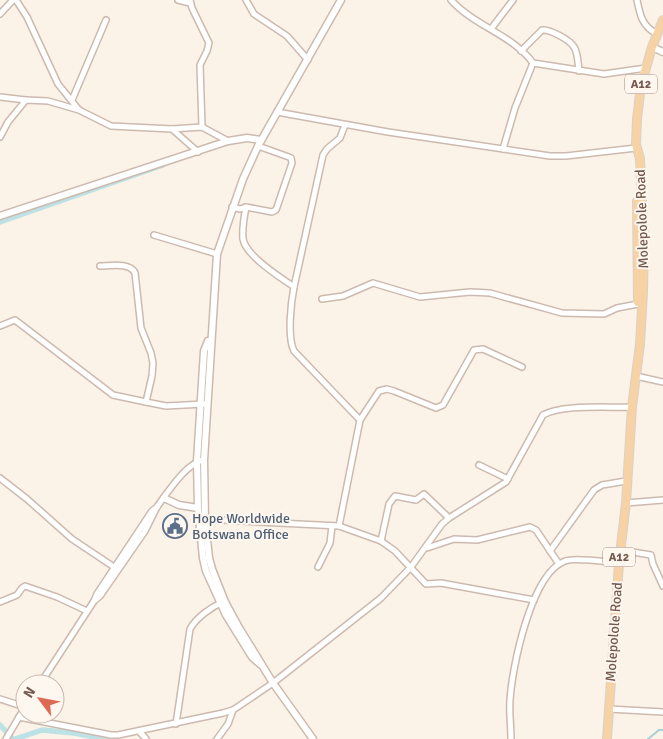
<svg xmlns="http://www.w3.org/2000/svg" width="663" height="739" font-family="Signika,sans-serif">
<style>
.lines{fill:none;stroke-linecap:round;stroke-linejoin:round}
.stream{stroke:#a4d2d6;stroke-width:2}
.canal{stroke:#bde2e5;stroke-width:5.5}
.minor-casing{stroke:#cdbaaf;stroke-width:8}
.tertiary-casing{stroke:#cdbaaf;stroke-width:9}
.primary-casing{stroke:#d8d1cd;stroke-width:10}
.minor{stroke:#fff;stroke-width:5}
.tertiary{stroke:#fff;stroke-width:6}
.primary{stroke:#f7d2a4;stroke-width:8}
.labels{text-anchor:middle;dominant-baseline:central;stroke-width:4;stroke-linejoin:round;paint-order:stroke}
.shield{fill:#fef7ef;stroke:#9e887e;stroke-width:1}
.shield-label{font-size:12px;font-weight:bold;fill:#75594d}
.street-label{font-size:14px;fill:#75594d;stroke:#fef7ef}
.service-label{font-size:14px;fill:#4e5e75;stroke:#fef7ef;text-anchor:start}
</style>
<rect width="100%" height="100%" fill="#fcf3e8"/>
<g class="lines">
<path class="stream" d="M648,739L659,730H663"/>
<g class="canal">
<path d="M0,222L163,165"/>
<path d="M0,725L12,738"/>
<path d="M15,739L42,730L74,733L105,739"/>
</g>
<defs>
<g id="minor">
<path d="M16,0L27,17L58,84L79,110L111,126L172,129L202,127L228,141"/>
<path d="M178,0L190,3"/>
<path d="M190,0L192,8L209,43L207,51L200,65L202,127"/>
<path d="M246,0L254,14L287,36L308,60"/>
<path d="M451,0C474,26 513,35 533,63L604,74L646,68"/>
<path d="M637,0C640,15 642,26 657,34"/>
<path d="M0,14L13,0"/>
<path d="M491,29L513,0"/>
<path d="M521,51L542,30C550,29 570,40 574,47C578,53 578,63 579,71"/>
<path d="M0,97L26,100"/>
<path d="M72,100L106,20"/>
<path d="M277,112L388,132L550,156H566L636,148"/>
<path d="M172,129L198,152"/>
<path d="M0,137L8,122L26,100L48,101L79,110"/>
<path d="M503,149L515,108L533,63"/>
<path d="M232,207L240,209L246,207C244,217 242,228 243,239C246,256 280,277 294,287C291,302 287,337 294,351L360,420"/>
<path d="M246,207L272,212L276,210L292,163L291,158L289,157L258,146"/>
<path d="M154,235L217,254"/>
<path d="M100,266C110,266 130,262 135,273L141,328L151,353L153,363L152,376L146,402L166,406L204,404"/>
<path d="M294,287L323,155L327,149L340,138L345,125"/>
<path d="M322,299L343,296L373,283L420,297L470,292L490,293L562,313L604,314L617,308L638,304"/>
<path d="M0,326L15,320L113,395L146,402"/>
<path d="M636,376L663,382"/>
<path d="M479,465L508,479"/>
<path d="M0,478L27,499L72,539L114,567"/>
<path d="M626,503L663,500"/>
<path d="M202,519L339,526L381,541L395,551L426,584L441,583L534,600"/>
<path d="M339,526L360,420L379,391L387,389L394,391L436,408L443,405L474,350L483,349L522,367"/>
<path d="M381,541L389,504L395,496L416,500L424,494L449,518"/>
<path d="M427,548L454,539L477,540L530,527L536,530L559,564"/>
<path d="M620,550L651,555L653,564L663,586"/>
<path d="M550,551L594,490L602,485L626,481"/>
<path d="M318,567L330,543L332,526"/>
<path d="M94,601L100,596L145,531L157,507"/>
<path d="M0,602L17,595L22,588L25,586L57,597L87,611"/>
<path d="M40,684L94,601L97,594L152,511L157,507C167,493 187,462 204,460"/>
<path d="M0,699L25,707"/>
<path d="M609,709L663,712"/>
<path d="M19,717L111,735H118L223,713L233,710L273,683L381,598L411,567L442,524L449,518L506,482L543,415C562,404 609,408 632,407"/>
<path d="M176,724L190,629C196,618 211,607 223,602"/>
<path d="M139,731L146,739"/>
<path d="M6,739L25,707"/>
<path d="M217,739L228,724L233,710"/>
<path d="M511,739C511,726 509,713 510,700C512,668 531,573 565,561C575,557 606,562 619,563"/>
</g>
<g id="tertiary">
<path d="M652,47L663,52"/>
<path d="M0,216L228,141L247,138L261,140"/>
<path d="M208,341L204,351L197,461L198,508L203,558L206,571L226,615L252,657L260,664"/>
<path d="M164,498L179,505L198,508"/>
<path d="M313,739L273,683L238,626L225,602L212,569L209,558L205,520L204,460L217,254L243,179L258,146L341,0"/>
</g>
<g id="primary">
<path d="M637,201L638,302"/>
<path d="M607,739L619,563L626,503L632,407L640,344L643,292L644,243L640,159L636,144L637,119L641,85L646,68L652,47L663,20"/>
</g>
</defs>
<use href="#minor" class="minor-casing"/>
<use href="#tertiary" class="tertiary-casing"/>
<use href="#primary" class="primary-casing"/>
<use href="#minor" class="minor"/>
<use href="#tertiary" class="tertiary"/>
<use href="#primary" class="primary"/>
</g>
<defs>
<symbol id="civic-ring" viewBox="-11 -11 22 22"><circle r="9.5" fill="#fef7ef" stroke="#5c6f8a" stroke-width="1.5"/><path d="M-.6-6.5H3V-4.5H.6V-3L4-1V1h2V6H-6V1h2V-1L-.6-3ZM-1.2 2.5V6h2.4V2.5Z" fill="#5c6f8a"/></symbol>
</defs>
<g fill-rule="evenodd">
<use href="#civic-ring" x="161" y="512" width="28" height="28"/>
</g>
<g class="labels">
<g class="shield">
<rect x="625" y="74.5" width="32" height="19" rx="4"/>
<rect x="603" y="547.5" width="32" height="19" rx="4"/>
</g>
<g class="shield-label">
<text x="641" y="84">A12</text>
<text x="619" y="557">A12</text>
</g>
<g class="street-label">
<text transform="translate(642 219) rotate(-92)">Molepolole Road</text>
<text transform="translate(614 632) rotate(-86)">Molepolole Road</text>
</g>
<g class="service-label">
<text x="192" y="518">Hope Worldwide<tspan x="192" dy="16">Botswana Office</tspan></text>
</g>
</g>
<g transform="translate(40 699) rotate(302)"><circle r="24" fill="#fef7ef" stroke="#c7b8ae"/>
<path d="M0-4L9 19L0 12L-9 19Z" fill="#df6a54"/>
<text y="-8" font-size="14" font-weight="bold" text-anchor="middle" fill="#75594d">N</text>
</g>
</svg>
